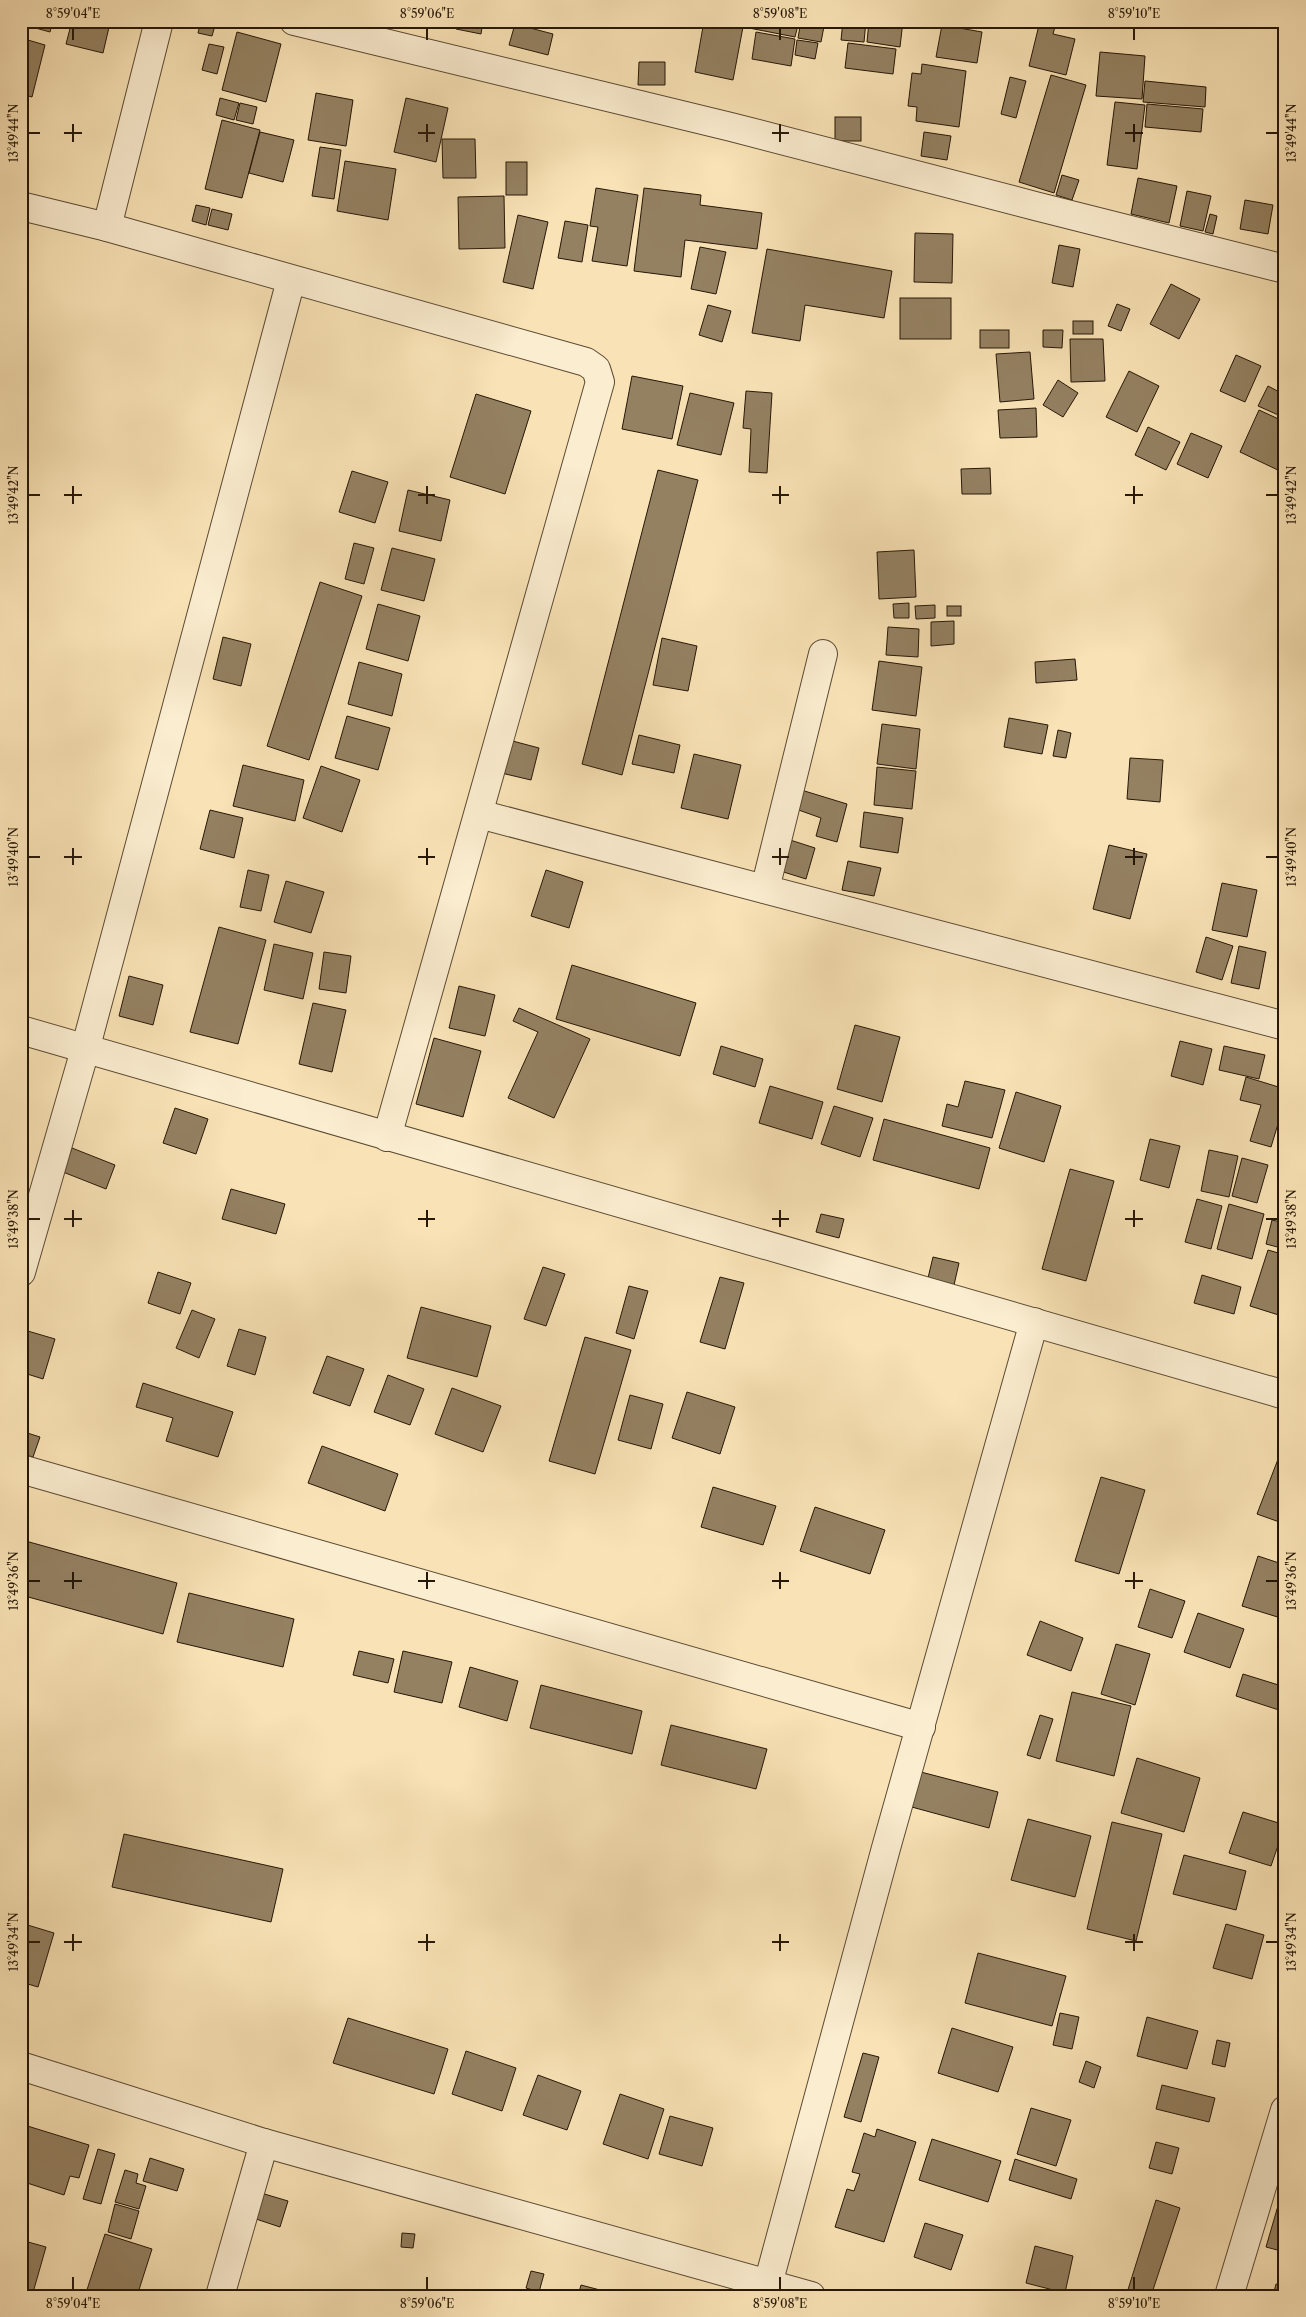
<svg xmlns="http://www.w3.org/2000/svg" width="1306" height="2317" font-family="'Libre Caslon Text',serif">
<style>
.building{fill:#948162;stroke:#261707}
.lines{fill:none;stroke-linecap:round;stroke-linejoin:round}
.minor-casing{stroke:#5b4a33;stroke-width:30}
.minor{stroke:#fbedd0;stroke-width:28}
.ticks{fill:none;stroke:#261707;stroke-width:2}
.neatline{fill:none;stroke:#261707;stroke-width:2}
.ticks-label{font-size:12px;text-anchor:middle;fill:#261707}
</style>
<rect width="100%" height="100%" fill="#f9e3b6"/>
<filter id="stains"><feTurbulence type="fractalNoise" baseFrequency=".004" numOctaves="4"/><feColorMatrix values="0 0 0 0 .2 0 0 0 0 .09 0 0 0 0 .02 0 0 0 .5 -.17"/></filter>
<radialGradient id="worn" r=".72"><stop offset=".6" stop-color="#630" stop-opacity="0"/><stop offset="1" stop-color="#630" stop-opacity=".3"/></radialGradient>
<g class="building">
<path d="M21,21H53L50,32L21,24Z"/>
<path d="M72,21L110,23L103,53L66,44Z"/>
<path d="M201,21L216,22L212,36L198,33Z"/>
<path d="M397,21H436L435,28Z"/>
<path d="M457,21H483L481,34L456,29Z"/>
<path d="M704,21L743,27L733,80L695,72Z"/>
<path d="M724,21H746V25Z"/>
<path d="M750,21H799L795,37L749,28Z"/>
<path d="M801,21H825L821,42L798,38Z"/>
<path d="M843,21H866L864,42L841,40Z"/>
<path d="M869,21H903L900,47L867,42Z"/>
<path d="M1040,21L1056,23L1053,34L1075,39L1066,75L1029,66Z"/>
<path d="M515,24L553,34L548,55L509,45Z"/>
<path d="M942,25L982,32L977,63L936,57Z"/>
<path d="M237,32L281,44L266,102L222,90Z"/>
<path d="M756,32L795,39L791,66L752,59Z"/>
<path d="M21,38L45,45L32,97L21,94Z"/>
<path d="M797,40L818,43L815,59L795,55Z"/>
<path d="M848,43L896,49L893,74L845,68Z"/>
<path d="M209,44L224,47L217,74L202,70Z"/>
<path d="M1100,52L1145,56L1142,99L1096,96Z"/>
<path d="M639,62H665V85H638Z"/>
<path d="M922,64L966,71L959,127L916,121L917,107L908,106L912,73L921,74Z"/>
<path d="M1051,75L1086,85L1054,193L1019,182Z"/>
<path d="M1010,77L1026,81L1016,118L1001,114Z"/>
<path d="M1145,81L1206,87L1205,107L1143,102Z"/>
<path d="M316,93L353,100L346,146L308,140Z"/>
<path d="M220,98L239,103L234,120L216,115Z"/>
<path d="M406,98L448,108L436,162L394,152Z"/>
<path d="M1115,102L1145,105L1137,169L1107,165Z"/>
<path d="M240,103L257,107L253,124L236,120Z"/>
<path d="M1147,104L1203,109L1201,132L1145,127Z"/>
<rect x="835" y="117" width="26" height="24"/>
<path d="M222,120L260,130L242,198L205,189Z"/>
<path d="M260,132L294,140L283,182L249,173Z"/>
<path d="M924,132L951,136L947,160L921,156Z"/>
<path d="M442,139H475L476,178H443Z"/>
<path d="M320,147L341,150L334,199L312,196Z"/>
<path d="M345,161L396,169L388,220L337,211Z"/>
<rect x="506" y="162" width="21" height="33"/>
<path d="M1062,175L1079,180L1072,200L1056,195Z"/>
<path d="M1138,178L1177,186L1169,223L1131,214Z"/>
<path d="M1285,185V202L1280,201Z"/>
<path d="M596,188L638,195L627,266L592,261L598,227L590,226Z"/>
<path d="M644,188L701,195L700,205L762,213L757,249L685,240L681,277L634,271Z"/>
<path d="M1187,191L1211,196L1203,231L1180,226Z"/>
<path d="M504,196L505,248L459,249L458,197Z"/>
<path d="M1245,200L1273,205L1268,234L1240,229Z"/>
<path d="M196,205L210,208L206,225L192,221Z"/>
<path d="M212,209L232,214L228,230L208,225Z"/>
<path d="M1210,214L1217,216L1213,234L1205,232Z"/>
<path d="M518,215L548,222L533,289L503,282Z"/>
<path d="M565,221L588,225L582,262L558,258Z"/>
<path d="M915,233L953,234L952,283L914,282Z"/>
<path d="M1059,245L1080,249L1073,287L1052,283Z"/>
<path d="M700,247L726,252L716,294L691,289Z"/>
<path d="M767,249L892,271L884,318L805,305L800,341L752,333Z"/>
<path d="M1171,284L1200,299L1179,339L1150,324Z"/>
<rect x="900" y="298" width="51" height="41"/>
<path d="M1117,304L1130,309L1121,331L1108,326Z"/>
<path d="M708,305L731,311L722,342L699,335Z"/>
<rect x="1073" y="321" width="20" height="13"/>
<rect x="980" y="330" width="29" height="18"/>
<path d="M1043,330H1063L1062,348L1043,347Z"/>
<path d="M1070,339H1103L1105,381L1071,382Z"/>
<path d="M1030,352L1034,399L1000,402L996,354Z"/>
<path d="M1236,355L1261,366L1245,402L1220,391Z"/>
<path d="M1129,371L1159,386L1137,432L1106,417Z"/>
<path d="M632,376L683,386L672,439L622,429Z"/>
<path d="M1058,380L1078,393L1063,417L1043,405Z"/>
<path d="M1268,386L1285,395V418L1258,406Z"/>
<path d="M746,391L772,393L767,473L749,472L751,429L743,428Z"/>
<path d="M690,393L734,403L721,455L677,445Z"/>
<path d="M476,394L531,411L505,494L450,477Z"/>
<path d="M1036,408L1037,437L1000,438L998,410Z"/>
<path d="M1259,410L1285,422V467L1282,472L1240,452Z"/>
<path d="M1148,427L1180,442L1166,470L1135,455Z"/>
<path d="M1191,433L1222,446L1208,478L1177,464Z"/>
<path d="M990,468L991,494H962L961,469Z"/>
<path d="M658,470L698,480L622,775L582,764Z"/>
<path d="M352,471L388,482L375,523L339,512Z"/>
<path d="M408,490L450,500L441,541L399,531Z"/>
<path d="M354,543L374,548L364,584L345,579Z"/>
<path d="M392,548L435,559L424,601L381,590Z"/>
<path d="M914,550L916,597L879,599L877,552Z"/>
<path d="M320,582L362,596L309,760L267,746Z"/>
<path d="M909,603V618H894L893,604Z"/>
<path d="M378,604L420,616L408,661L366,649Z"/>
<path d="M935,605V618L916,619L915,606Z"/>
<rect x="947" y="606" width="14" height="10"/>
<path d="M954,621V644L931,646V622Z"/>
<path d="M888,627L919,629L918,657L886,655Z"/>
<path d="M223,637L251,644L241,686L213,679Z"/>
<path d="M662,638L697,646L688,691L653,685Z"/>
<path d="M1075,659L1077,680L1036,683L1035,662Z"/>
<path d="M879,661L922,667L916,716L872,710Z"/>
<path d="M359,662L402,674L392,716L348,704Z"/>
<path d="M347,716L390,728L378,770L335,758Z"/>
<path d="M1009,718L1048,725L1042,754L1004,747Z"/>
<path d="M882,724L920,729L916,769L877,764Z"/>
<path d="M1058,730L1071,733L1066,758L1053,756Z"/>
<path d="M639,735L680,745L674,773L632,764Z"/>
<path d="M505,739L539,748L531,780L497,772Z"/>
<path d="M694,754L741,765L728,819L681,808Z"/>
<path d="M1130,758L1163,760L1160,802L1127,799Z"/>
<path d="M243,765L304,780L295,821L233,806Z"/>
<path d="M321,766L360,780L342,832L303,818Z"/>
<path d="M877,767L916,771L912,809L874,805Z"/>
<path d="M798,789L847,804L837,842L816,836L821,818L793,808Z"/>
<path d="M210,810L243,818L234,858L200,849Z"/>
<path d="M864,812L903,818L898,853L860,847Z"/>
<path d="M784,838L815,848L806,879L774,869Z"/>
<path d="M1109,845L1147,854L1130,919L1093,909Z"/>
<path d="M848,861L881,868L874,896L842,890Z"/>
<path d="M248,870L269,875L261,911L240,907Z"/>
<path d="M546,870L583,882L569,928L531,916Z"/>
<path d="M286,881L324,892L311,933L274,922Z"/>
<path d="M1222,883L1257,890L1247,937L1212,930Z"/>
<path d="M219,927L266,940L238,1044L190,1032Z"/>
<path d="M1206,937L1233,946L1222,980L1196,972Z"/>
<path d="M274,944L313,953L303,999L264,990Z"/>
<path d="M1239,946L1266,952L1259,989L1231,983Z"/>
<path d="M324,952L351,956L346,993L319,989Z"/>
<path d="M572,965L696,1003L680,1056L556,1019Z"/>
<path d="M129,976L163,985L153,1025L119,1016Z"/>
<path d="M459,986L495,995L485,1036L449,1028Z"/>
<path d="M313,1003L346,1010L332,1072L299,1064Z"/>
<path d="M519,1008L590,1039L554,1118L508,1098L538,1032L513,1021Z"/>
<path d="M855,1025L900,1037L882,1102L837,1089Z"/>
<path d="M434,1038L481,1051L463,1117L416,1104Z"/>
<path d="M1180,1041L1212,1049L1203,1085L1171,1076Z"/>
<path d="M721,1046L763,1059L755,1087L713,1074Z"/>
<path d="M1224,1046L1265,1055L1259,1079L1219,1070Z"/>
<path d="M1246,1077L1285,1089V1101L1271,1147L1250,1141L1261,1105L1240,1100Z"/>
<path d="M965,1081L1005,1090L992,1138L942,1126L947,1104L958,1107Z"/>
<path d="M770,1086L823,1102L812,1139L759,1123Z"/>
<path d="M1016,1092L1061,1106L1044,1162L999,1148Z"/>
<path d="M834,1106L873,1118L860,1157L821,1144Z"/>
<path d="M175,1108L208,1119L196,1154L163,1143Z"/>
<path d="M884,1119L990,1148L979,1189L873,1160Z"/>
<path d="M1150,1139L1180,1146L1169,1188L1140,1180Z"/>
<path d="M72,1148L115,1165L106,1189L63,1172Z"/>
<path d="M1209,1150L1238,1156L1229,1197L1201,1191Z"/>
<path d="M1242,1158L1268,1165L1257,1203L1232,1196Z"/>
<path d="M1070,1169L1114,1181L1086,1281L1042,1269Z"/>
<path d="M231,1189L285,1204L276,1234L222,1219Z"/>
<path d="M1197,1199L1222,1206L1211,1249L1185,1242Z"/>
<path d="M1229,1204L1264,1214L1252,1259L1217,1249Z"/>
<path d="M821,1214L844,1219L839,1238L816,1232Z"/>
<path d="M1272,1220L1285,1223V1249L1266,1244Z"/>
<path d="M1268,1250L1285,1255V1317L1250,1306Z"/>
<path d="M933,1257L959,1263L954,1285L928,1278Z"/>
<path d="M543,1267L565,1274L546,1326L524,1319Z"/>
<path d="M158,1272L191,1283L180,1314L148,1303Z"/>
<path d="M1202,1275L1241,1287L1234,1314L1194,1303Z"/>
<path d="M720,1277L744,1283L725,1349L700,1342Z"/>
<path d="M629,1286L648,1291L634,1339L616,1333Z"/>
<path d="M421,1307L491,1326L477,1377L407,1358Z"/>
<path d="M192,1310L215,1319L199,1358L176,1348Z"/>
<path d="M21,1329L55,1339L43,1379L21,1372Z"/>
<path d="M239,1329L266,1337L255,1375L227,1366Z"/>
<path d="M585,1337L631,1350L595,1474L549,1461Z"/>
<path d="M327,1356L364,1369L350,1406L313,1393Z"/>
<path d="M388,1375L424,1389L410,1425L374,1412Z"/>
<path d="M143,1383L233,1412L218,1457L166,1441L173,1418L136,1407Z"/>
<path d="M452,1388L501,1406L483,1452L435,1434Z"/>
<path d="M687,1392L735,1407L720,1454L672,1438Z"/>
<path d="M630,1395L663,1404L651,1449L618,1440Z"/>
<path d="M21,1431L40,1437L33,1457L21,1454Z"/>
<path d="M322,1446L398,1474L385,1511L308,1483Z"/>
<path d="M1280,1454L1285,1456V1524L1257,1514Z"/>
<path d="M1101,1477L1145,1490L1119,1574L1075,1561Z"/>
<path d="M713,1487L776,1506L763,1545L701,1527Z"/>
<path d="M815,1507L885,1530L870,1574L800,1551Z"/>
<path d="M22,1540L177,1583L163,1634L21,1595Z"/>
<path d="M1258,1556L1285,1565L1284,1619L1242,1606Z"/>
<path d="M1150,1589L1185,1601L1172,1638L1138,1627Z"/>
<path d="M189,1593L294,1619L283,1667L177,1642Z"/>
<path d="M1198,1613L1244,1629L1230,1668L1184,1652Z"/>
<path d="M1040,1621L1083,1638L1071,1671L1027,1655Z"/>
<path d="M1116,1644L1150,1654L1135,1705L1101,1694Z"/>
<path d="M359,1651L394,1659L388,1683L353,1675Z"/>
<path d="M403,1651L452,1662L442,1703L394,1692Z"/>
<path d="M470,1667L518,1681L507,1721L459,1707Z"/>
<path d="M1243,1674L1285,1687V1712L1236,1696Z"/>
<path d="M541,1685L642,1711L632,1754L530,1728Z"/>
<path d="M1072,1692L1131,1706L1114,1776L1056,1761Z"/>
<path d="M1040,1715L1053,1719L1040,1759L1027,1755Z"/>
<path d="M671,1725L767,1749L756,1789L661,1765Z"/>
<path d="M1137,1758L1200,1778L1184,1832L1121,1813Z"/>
<path d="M917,1771L998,1792L989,1828L908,1806Z"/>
<path d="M1243,1812L1285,1825L1271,1866L1229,1853Z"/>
<path d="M1028,1819L1091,1836L1075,1897L1011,1880Z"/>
<path d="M1112,1822L1162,1834L1136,1941L1087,1929Z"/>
<path d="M124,1834L283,1869L271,1922L112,1887Z"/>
<path d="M1184,1855L1246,1871L1236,1910L1173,1894Z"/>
<path d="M21,1923L54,1933L38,1987L21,1982Z"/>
<path d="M1226,1924L1264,1935L1252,1979L1213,1968Z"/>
<path d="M978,1953L1066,1976L1052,2026L965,2003Z"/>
<path d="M1060,2013L1079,2017L1072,2049L1053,2045Z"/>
<path d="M1147,2017L1198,2031L1187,2069L1137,2056Z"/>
<path d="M348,2018L448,2049L434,2094L333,2063Z"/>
<path d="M952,2028L1013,2047L998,2092L938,2073Z"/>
<path d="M1217,2040L1230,2043L1225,2067L1212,2064Z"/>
<path d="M466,2051L516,2068L502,2111L452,2094Z"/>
<path d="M863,2053L879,2057L861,2122L844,2117Z"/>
<path d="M1086,2061L1101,2067L1094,2088L1079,2082Z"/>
<path d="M538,2075L581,2091L567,2130L523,2115Z"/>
<path d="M1162,2085L1215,2098L1209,2122L1156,2109Z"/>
<path d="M620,2094L664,2109L648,2159L603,2144Z"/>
<path d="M1031,2108L1071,2120L1056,2166L1017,2154Z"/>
<path d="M670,2116L713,2128L702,2166L659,2154Z"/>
<path d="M21,2124L89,2145L79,2178L70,2176L64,2195L21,2181Z"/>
<path d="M877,2129L916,2142L884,2242L835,2227L847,2189L854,2191L860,2174L852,2172L864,2133L875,2137Z"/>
<path d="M932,2139L1001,2161L988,2202L919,2180Z"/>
<path d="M1156,2142L1179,2148L1172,2174L1149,2168Z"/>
<path d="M98,2149L115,2154L101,2204L83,2199Z"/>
<path d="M150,2158L184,2169L177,2191L143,2181Z"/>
<path d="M1015,2159L1077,2179L1071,2199L1009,2180Z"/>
<path d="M125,2170L138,2174L136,2183L146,2186L139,2209L115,2202Z"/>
<path d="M1282,2192L1285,2193V2252L1266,2247Z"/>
<path d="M261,2193L288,2201L280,2227L253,2218Z"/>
<path d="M1156,2200L1180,2208L1151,2296H1126Z"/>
<path d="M115,2204L139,2211L131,2239L108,2232Z"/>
<path d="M925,2223L963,2235L951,2270L914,2257Z"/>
<path d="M402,2233L415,2234L413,2248L401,2247Z"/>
<path d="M105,2234L152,2249L137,2296H85Z"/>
<path d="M21,2240L46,2247L32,2296H21Z"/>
<path d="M1035,2246L1073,2256L1065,2293L1026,2283Z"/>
<path d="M531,2271L544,2274L539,2292L526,2288Z"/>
<path d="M1276,2284L1285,2286V2296H1273Z"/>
<path d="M581,2285L600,2290L599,2296H578Z"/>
</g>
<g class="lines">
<defs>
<g id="minor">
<path d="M294,21L731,127L1035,206L1285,269"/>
<path d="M21,206L107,227L586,362L596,369L600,382L387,1137"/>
<path d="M107,227L159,21"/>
<path d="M479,814L1285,1026"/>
<path d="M765,889L823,654"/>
<path d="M21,1030L1285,1395"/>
<path d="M21,1272L85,1050L291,280"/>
<path d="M21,1469L921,1727"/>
<path d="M21,2066L264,2143L811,2296"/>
<path d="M768,2284L886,1848L1034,1322"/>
<path d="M220,2296L264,2143"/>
<path d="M1229,2296L1285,2110"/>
</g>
</defs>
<use href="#minor" class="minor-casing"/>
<use href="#minor" class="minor"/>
</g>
<path class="ticks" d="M73,28V40M427,28V40M780,28V40M1134,28V40M73,124V142M427,124V142M780,124V142M1134,124V142M28,133H40M64,133H82M418,133H435M772,133H789M1125,133H1143M1266,133H1278M73,486V504M427,486V504M780,486V504M1134,486V504M28,495H40M64,495H82M418,495H435M772,495H789M1125,495H1143M1266,495H1278M73,848V865M427,848V865M780,848V865M1134,848V865M28,857H40M64,857H82M418,857H435M772,857H789M1125,857H1143M1266,857H1278M73,1210V1227M427,1210V1227M780,1210V1227M1134,1210V1227M28,1219H40M64,1219H82M418,1219H435M772,1219H789M1125,1219H1143M1266,1219H1278M73,1572V1589M427,1572V1589M780,1572V1589M1134,1572V1589M28,1581H40M64,1581H82M418,1581H435M772,1581H789M1125,1581H1143M1266,1581H1278M73,1934V1951M427,1934V1951M780,1934V1951M1134,1934V1951M28,1942H40M64,1942H82M418,1942H435M772,1942H789M1125,1942H1143M1266,1942H1278M73,2277V2290M427,2277V2290M780,2277V2290M1134,2277V2290"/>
<rect width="1306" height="2317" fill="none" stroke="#f9e3b6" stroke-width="55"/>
<rect x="28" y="28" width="1250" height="2262" class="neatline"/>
<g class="ticks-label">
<text x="73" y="18">8°59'04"E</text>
<text x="427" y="18">8°59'06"E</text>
<text x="780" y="18">8°59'08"E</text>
<text x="1134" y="18">8°59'10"E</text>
<text transform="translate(14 133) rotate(-90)" y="4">13°49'44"N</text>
<text transform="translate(1292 133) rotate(-90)" y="4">13°49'44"N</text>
<text transform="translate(14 495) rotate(-90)" y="4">13°49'42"N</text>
<text transform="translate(1292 495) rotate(-90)" y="4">13°49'42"N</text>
<text transform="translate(14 857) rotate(-90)" y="4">13°49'40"N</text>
<text transform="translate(1292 857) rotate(-90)" y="4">13°49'40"N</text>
<text transform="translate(14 1219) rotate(-90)" y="4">13°49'38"N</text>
<text transform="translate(1292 1219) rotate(-90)" y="4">13°49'38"N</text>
<text transform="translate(14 1581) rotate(-90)" y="4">13°49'36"N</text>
<text transform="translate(1292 1581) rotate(-90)" y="4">13°49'36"N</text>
<text transform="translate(14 1942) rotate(-90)" y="4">13°49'34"N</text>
<text transform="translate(1292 1942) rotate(-90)" y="4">13°49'34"N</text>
<text x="73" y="2308">8°59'04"E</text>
<text x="427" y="2308">8°59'06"E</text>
<text x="780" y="2308">8°59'08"E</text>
<text x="1134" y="2308">8°59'10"E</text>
</g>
<rect width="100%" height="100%" filter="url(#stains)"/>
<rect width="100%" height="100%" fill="url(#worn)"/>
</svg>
